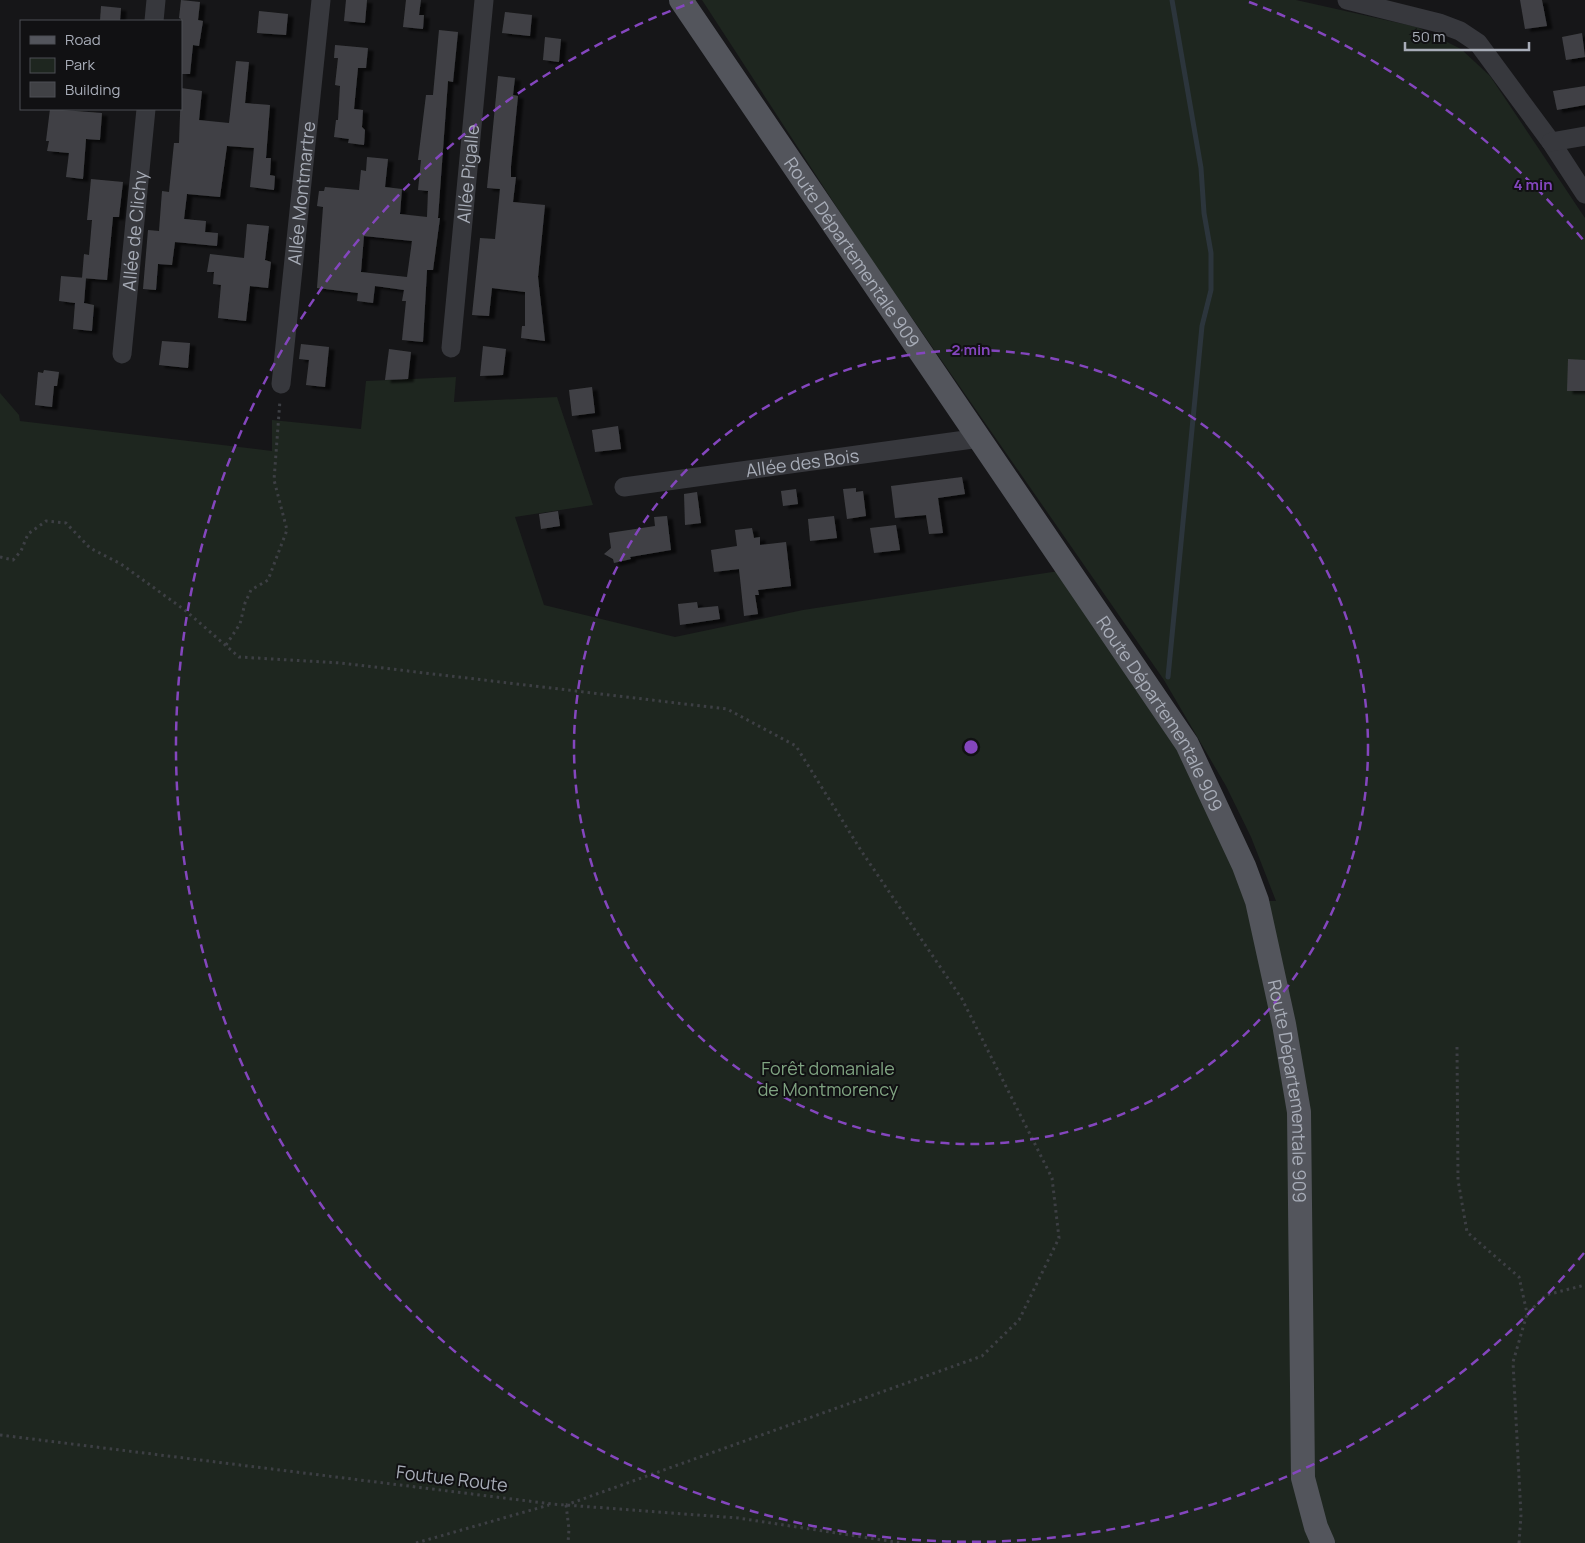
<svg xmlns="http://www.w3.org/2000/svg" width="1585" height="1543" font-family="Manrope,sans-serif">
<style>
.green{fill:#1e261f}
.lines{fill:none;stroke-linecap:round;stroke-linejoin:round}
.stream{stroke:#2c353c;stroke-width:5}
.building{fill:#404145;fill-rule:evenodd;filter:url(#shadow)}
.path{stroke:#3d3f44;stroke-width:3;stroke-dasharray:2.5 4;stroke-linecap:butt}
.minor{stroke:#37383d;stroke-width:19}
.major{stroke:#53555c;stroke-width:24}
.ring{fill:none;stroke:#8446be;stroke-width:2.5;stroke-dasharray:9 6}
.labels{text-anchor:middle;dominant-baseline:central;stroke-width:4;stroke-linejoin:round;paint-order:stroke}
.street-label{font-size:18px;fill:#a8adb8;stroke:#111113}
.park-label{font-size:18px;fill:#7fa381;stroke:#111113}
.centre{fill:#8446be;stroke:#111113;stroke-width:2.5}
.ring-label{font-size:15px;text-anchor:middle;font-weight:bold;fill:#8446be;stroke:#111113;stroke-width:4;stroke-linejoin:round;paint-order:stroke}
</style>
<defs>
<filter id="shadow"><feDropShadow dx="5.5" dy="3" stdDeviation="1" flood-color="#0009"/></filter>
</defs>
<rect width="100%" height="100%" fill="#161618"/>
<path class="green" d="M702,0H1296L1417,27L1461,49L1490,76L1585,218V1543H0V393L19,415L20,421L272,451V420L361,429L366,381L456,377L454,402L557,397L593,505L515,517L544,605L675,637L803,610L1079,568L1187,744L1257,901H1276L1251,837L1226,786L1164,680L862,246Z"/>
<g class="lines">
<path class="stream" d="M1168,677L1202,326L1211,290V253L1204,213L1201,168L1172,0"/>
</g>
<g class="building">
<path d="M181,0L200,2L198,20L203,21L199,46L193,45L190,74H181V19L179,18Z"/>
<path d="M346,0H367L365,23L344,21Z"/>
<path d="M406,0H421L419,15H424L423,29L403,27Z"/>
<path d="M1520,0H1542L1547,26L1525,29Z"/>
<path d="M101,6L121,8L120,21H100Z"/>
<path d="M259,11L288,14L286,35L257,33Z"/>
<path d="M505,12L532,15L530,36L502,33Z"/>
<path d="M439,30L458,32L453,82L448,81L438,218H440L433,270H427L423,342L402,340L406,301H402L404,290L375,286L373,303L357,301L358,293L317,288L323,207L317,206L319,191H324L325,187L359,190L361,170L366,171L367,157L388,159L385,187L402,189L400,214L427,217L428,191L418,190L421,160H418L426,95H433ZM364,236L412,241L407,277L361,272Z"/>
<path d="M1582,33L1585,57L1566,60L1562,37Z"/>
<path d="M545,37L561,39L559,62L543,60Z"/>
<path d="M335,45L368,48L366,68H358L354,109L363,110L362,127L365,130L364,145L348,143L349,139L334,137L336,120H338L340,86L335,85L338,58H334Z"/>
<path d="M236,61L249,62L245,103L270,105L266,158H271L270,175L275,176L274,190L250,187L254,148L227,146L220,197L187,194L184,219L206,221L205,232L218,233L217,246L175,242L172,265L158,264L156,290L143,289L148,230L159,231L162,191L169,192L174,143H179L181,88L202,91L199,120L229,123Z"/>
<path d="M498,76L515,78L513,95L518,96L511,166V177H516L513,202L545,205L538,277L545,341L521,338L522,326H525V292L492,288L489,316L472,315L480,238L495,239L500,189L487,188Z"/>
<path d="M1585,86V105L1557,110L1553,91Z"/>
<path d="M50,109L102,113L100,140L86,139L83,179L66,177L69,153L47,151L49,141H46Z"/>
<path d="M91,179L123,182L119,217H113L107,280L82,278L84,254L89,255L92,220H87Z"/>
<path d="M247,224L269,226L265,260L271,262L268,288L250,286L246,321L218,318L221,285L213,284L214,272H207L210,254L244,258Z"/>
<path d="M61,276L86,278L84,303L94,305L92,331L73,329L75,303L59,301Z"/>
<path d="M162,341L190,343L188,368L159,365Z"/>
<path d="M301,344L329,347L325,387L306,385L309,360L299,359Z"/>
<path d="M483,346L506,349L503,375L480,376Z"/>
<path d="M389,349L411,352L408,379L385,380Z"/>
<path d="M1568,359L1585,360V391H1567Z"/>
<path d="M44,370L59,372L57,386H54L52,407L35,405L38,372L43,373Z"/>
<path d="M592,387L595,413L572,416L569,390Z"/>
<path d="M618,426L621,449L595,452L592,430Z"/>
<path d="M962,477L965,494L938,498L943,533L929,534L926,515L895,518L891,486Z"/>
<path d="M856,488V492L863,491L866,516L847,519L843,489Z"/>
<path d="M796,489L798,504L783,506L781,491Z"/>
<path d="M697,492L701,523L685,525L684,494Z"/>
<path d="M558,511L560,526L541,529L539,514Z"/>
<path d="M667,516L671,550L630,557L631,559L614,563L613,559L604,554L611,548L609,533L655,526L654,517Z"/>
<path d="M834,516L837,538L810,541L808,519Z"/>
<path d="M896,525L900,550L874,553L870,528Z"/>
<path d="M752,528L754,538L760,537V545L786,542L791,586L758,590L759,595H755L758,614L744,616L739,569L714,572L711,550L737,546L735,530Z"/>
<path d="M697,602L698,608L718,606L720,619L680,625L678,604Z"/>
</g>
<g class="lines">
<g class="path">
<path d="M0,557L13,560L21,551L28,534L46,521L66,523L90,548L121,564L186,611L239,657L341,663L727,709L796,746L862,852L962,999L1052,1178L1059,1238L1019,1320L982,1356L566,1505"/>
<path d="M226,645L240,624L245,603L251,590L268,580L287,530L274,480L280,400"/>
<path d="M1457,1047L1458,1180L1467,1232L1519,1277L1527,1313"/>
<path d="M0,1435L552,1504L738,1518L902,1543"/>
<path d="M566,1505L569,1529L568,1543"/>
<path d="M416,1543L549,1505"/>
<path d="M1519,1543L1521,1515L1513,1362L1527,1314L1546,1295L1585,1285"/>
</g>
<g class="minor">
<path d="M1347,0L1439,23L1460,31L1478,43L1551,142L1585,194"/>
<path d="M154,21L156,0"/>
<path d="M1551,142L1585,136"/>
<path id="s1" d="M451,348L484,0"/>
<path id="s2" d="M122,354L146,109"/>
<path id="s3" d="M281,384L321,0"/>
<path id="s4" d="M624,487L980,438"/>
</g>
<path class="major" id="s5" d="M681,0L1187,744L1244,866L1257,901L1284,1024L1299,1112L1303,1478L1316,1527L1323,1543"/>
</g>
<g class="ring">
<circle cx="971" cy="747" r="397"/>
<path d="M1584 1253A795 795 0 1 1 693 2M1249 2A795 795 0 0 1 1584 241"/>
</g>
<g class="labels">
<g class="street-label">
<text stroke="none"><textPath href="#s1" startOffset="175">Allée Pigalle</textPath></text>
<text stroke="none"><textPath href="#s3" startOffset="192">Allée Montmartre</textPath></text>
<text stroke="none"><textPath href="#s2" startOffset="124">Allée de Clichy</textPath></text>
<text stroke="none"><textPath href="#s5" startOffset="305">Route Départementale 909</textPath></text>
<text stroke="none"><textPath href="#s4" startOffset="180">Allée des Bois</textPath></text>
<text stroke="none"><textPath href="#s5" startOffset="860">Route Départementale 909</textPath></text>
<text stroke="none"><textPath href="#s5" startOffset="1265">Route Départementale 909</textPath></text>
<text transform="translate(452 1478) rotate(7)">Foutue Route</text>
</g>
<g class="park-label">
<text x="828" y="1068">Forêt domaniale<tspan x="828" dy="21">de Montmorency</tspan></text>
</g>
</g>
<circle cx="971" cy="747" r="8" class="centre"/>
<g class="ring-label">
<text x="1533" y="190">4 min</text>
<text x="971" y="355">2 min</text>
</g>
<rect x="20" y="20" width="162" height="90" fill="#111113" stroke="#4d4f55"/>
<rect x="30" y="36" width="25" height="8" fill="#53555c" stroke="#4d4f55"/>
<text x="65" y="45" font-size="15" fill="#a8adb8">Road</text>
<rect x="30" y="58" width="25" height="15" fill="#1e261f" stroke="#4d4f55"/>
<text x="65" y="70" font-size="15" fill="#a8adb8">Park</text>
<rect x="30" y="82" width="25" height="15" fill="#404145" stroke="#4d4f55"/>
<text x="65" y="95" font-size="15" fill="#a8adb8">Building</text>
<path d="M1405 42v8h124v-8" fill="none" stroke="#a8adb8" stroke-width="2.5"/>
<text x="1412" y="42" font-size="15" fill="#a8adb8" stroke="#111113" stroke-width="4" paint-order="stroke">50 m</text>
</svg>
